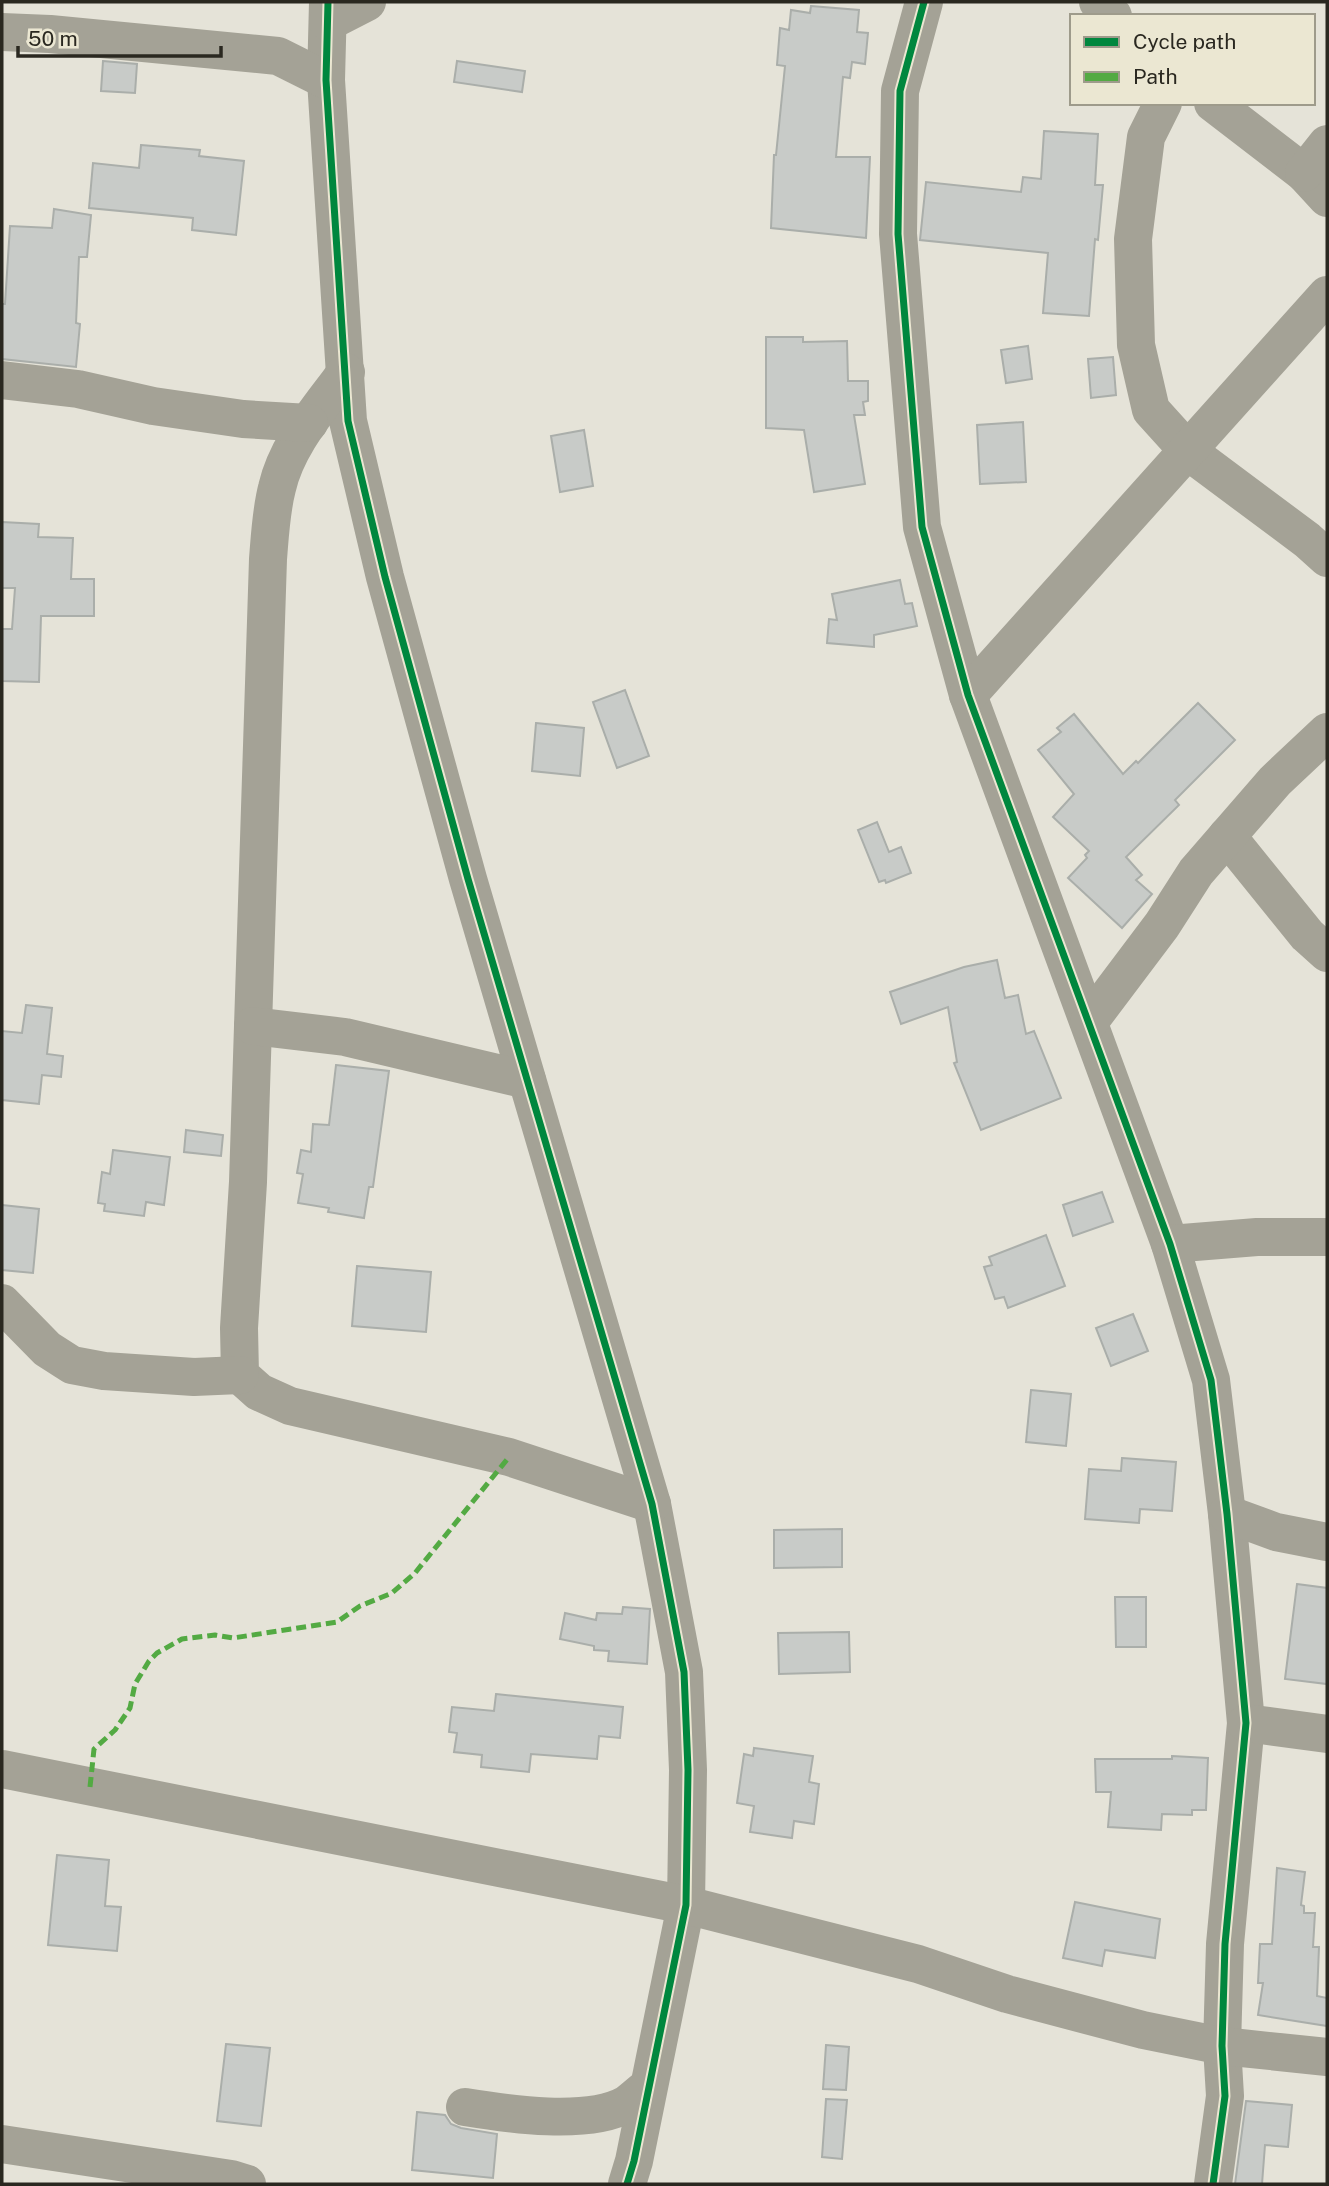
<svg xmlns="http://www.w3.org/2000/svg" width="1329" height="2186" font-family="'Public Sans',sans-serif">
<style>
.building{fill:#c8cbc8;stroke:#aaaeaa;stroke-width:2}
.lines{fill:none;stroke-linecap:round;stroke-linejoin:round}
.minor{stroke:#a4a296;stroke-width:38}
.quiet{stroke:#53aa43;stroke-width:5;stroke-dasharray:10 5;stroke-linecap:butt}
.cycleway-casing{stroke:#ebe7d2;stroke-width:11}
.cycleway{stroke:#00873e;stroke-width:7}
</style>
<rect width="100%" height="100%" fill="#e5e3d8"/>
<g class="building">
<path d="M811,6L859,10L857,32L868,33L865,64L852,62L850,78L843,77L836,157H870L866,238L771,228L774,155H776L785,66L777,65L780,28L789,30L791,10L810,13Z"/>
<path d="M103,61L137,64L135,93L101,91Z"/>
<path d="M457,61L525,71L522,92L454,82Z"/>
<path d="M1044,131L1098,134L1095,185H1103L1098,240L1095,239L1089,316L1043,313L1048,253L920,240L926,182L1021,192L1023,177L1041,179Z"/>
<path d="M141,145L200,150L199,156L244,161L236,235L192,230L193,218L89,208L93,163L139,168Z"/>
<path d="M54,209L91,215L87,257H79L76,323L80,324L76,367L2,359V304H5L10,226L52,228Z"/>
<path d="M766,337H803V342L847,341L848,381H868V401L863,402L865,415H854L865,484L814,492L804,430L766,428Z"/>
<path d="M1028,346L1032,379L1006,383L1001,350Z"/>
<path d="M1113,357L1116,395L1091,398L1088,359Z"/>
<path d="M1023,422L1026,482L980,484L977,425Z"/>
<path d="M584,430L593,486L560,492L551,436Z"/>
<path d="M2,522L39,524L38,537L73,538L71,579H94V616H41L39,682L2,681V629H12L15,588H2Z"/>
<path d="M900,580L905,604L912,603L917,626L874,635V647L827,643L829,619L837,620L832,594Z"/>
<path d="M625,690L649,756L617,768L593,702Z"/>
<path d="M1198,703L1235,740L1175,800L1179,805L1126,857L1142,875L1136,880L1152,894L1122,928L1068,878L1087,858L1085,855L1089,851L1053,817L1074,794L1038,750L1061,732L1057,728L1074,714L1123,774L1136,761L1138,763Z"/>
<path d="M536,723L584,728L580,776L532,771Z"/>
<path d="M877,822L889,852L901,847L911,873L886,883L885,880L879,882L858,830Z"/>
<path d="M997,960L1005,998L1018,995L1026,1034L1034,1031L1061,1098L981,1130L954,1063L957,1062L948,1007L901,1024L890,992L964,967Z"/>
<path d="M26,1005L52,1008L47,1054L63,1056L61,1077L42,1075L39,1104L2,1100V1031L22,1033Z"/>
<path d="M336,1065L389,1071L373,1187H369L364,1218L328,1212L329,1208L298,1203L303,1174L297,1173L301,1150L311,1152L313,1124L329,1125Z"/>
<path d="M186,1130L223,1135L221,1156L184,1152Z"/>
<path d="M113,1150L170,1157L164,1205L146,1202L144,1216L104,1211L105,1204L98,1203L102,1172L110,1174Z"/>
<path d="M1102,1192L1113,1222L1073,1236L1063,1205Z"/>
<path d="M2,1205L39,1209L33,1273L2,1270Z"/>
<path d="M1046,1235L1065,1286L1008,1308L1004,1297L995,1299L984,1267L992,1265L989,1257Z"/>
<path d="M357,1266L431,1272L426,1332L352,1326Z"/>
<path d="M1133,1314L1148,1351L1111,1366L1096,1328Z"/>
<path d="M1031,1390L1071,1394L1066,1446L1026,1442Z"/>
<path d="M1122,1458L1176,1462L1172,1511L1140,1509L1139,1523L1085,1519L1089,1469L1121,1471Z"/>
<path d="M842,1529V1567L774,1568V1530Z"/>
<path d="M1297,1584L1327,1588V1684L1285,1679Z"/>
<path d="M1115,1597H1146V1647H1116Z"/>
<path d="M623,1607L650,1609L647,1664L608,1661L609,1651L594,1650V1646L560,1639L565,1613L596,1620L597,1613L622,1614Z"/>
<path d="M849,1632L850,1672L779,1674L778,1633Z"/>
<path d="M496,1694L623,1707L620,1738L599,1736L597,1759L531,1754L529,1772L481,1767L482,1755L454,1752L457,1733L449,1732L452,1707L494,1711Z"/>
<path d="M754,1748L813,1756L809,1782L819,1784L814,1824L794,1821L792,1838L750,1832L754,1806L737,1803L744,1754L753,1756Z"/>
<path d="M1172,1756L1208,1758L1206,1810H1192V1815L1162,1814L1161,1830L1108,1827L1111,1792H1096L1095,1759H1172Z"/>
<path d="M57,1855L109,1860L105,1906L121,1907L117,1951L48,1945Z"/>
<path d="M1277,1868L1305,1872L1301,1905L1304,1906V1913H1315L1313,1947H1319L1317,1996L1327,1998V2026L1258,2015L1263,1983H1258L1260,1944H1272Z"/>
<path d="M1075,1902L1160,1919L1155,1958L1105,1950L1102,1966L1063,1958Z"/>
<path d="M226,2044L270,2048L261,2126L217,2121Z"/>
<path d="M826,2045L849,2047L846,2090L823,2089Z"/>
<path d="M826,2099L847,2100L842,2159L822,2157Z"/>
<path d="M1246,2101L1292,2105L1288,2147L1265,2145L1262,2184H1235Z"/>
<path d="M417,2112L445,2115L451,2124L461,2128L497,2134L493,2178L412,2170Z"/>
</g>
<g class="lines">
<g class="minor">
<path d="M328,2L326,80L348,421L385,577L468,879L652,1504L684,1672L688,1770L686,1905L634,2161L627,2184"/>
<path d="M924,2L900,91L898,234L922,527L968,695L1170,1244L1211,1380L1227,1514L1246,1723L1225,1944L1222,2046L1225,2096L1213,2184"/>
<path d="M1098,2L1113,16"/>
<path d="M328,22L367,2"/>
<path d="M2,32L50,34L278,56L326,80"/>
<path d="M1163,103L1146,137L1133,239L1136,345L1151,410L1189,452L1307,540L1327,558"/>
<path d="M1213,103L1304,173L1327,198"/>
<path d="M1304,173L1327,144"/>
<path d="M346,372C320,408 287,444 277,488C271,511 270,535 268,559L248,1182L239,1328L240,1375L259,1392L290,1406L509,1457L652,1504"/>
<path d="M2,380L78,389L153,406L243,419L309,423"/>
<path d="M968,695L1327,295"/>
<path d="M1227,836L1307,935L1327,953"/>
<path d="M1089,1022L1162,925L1196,872L1275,781L1327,732"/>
<path d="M253,1026L345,1037L527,1080"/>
<path d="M1170,1244L1257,1237H1327"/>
<path d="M2,1303L47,1349L72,1365L104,1371L194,1377L240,1375"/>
<path d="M1227,1514L1276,1532L1327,1542"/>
<path d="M1246,1723L1327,1734"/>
<path d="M2,1769L686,1905L918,1964L1007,1994L1143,2030L1222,2046L1327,2057"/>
<path d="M465,2107C508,2114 588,2126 627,2104C634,2099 641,2092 648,2087"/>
<path d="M2,2144L231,2179L247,2184"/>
</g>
<path class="quiet" d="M90,1787L94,1749L115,1730L130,1708L135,1684L149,1661L157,1653L182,1639L215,1635L233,1638L337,1622L360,1606L392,1593L415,1573L509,1457"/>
<defs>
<g id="cycleway">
<path d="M328,2L326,80L348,421L385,577L468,879L652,1504L684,1672L688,1770L686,1905L634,2161L627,2184"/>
<path d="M924,2L900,91L898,234L922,527L968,695L1170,1244L1211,1380L1227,1514L1246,1723L1225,1944L1222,2046L1225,2096L1213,2184"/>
</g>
</defs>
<use href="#cycleway" class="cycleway-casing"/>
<use href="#cycleway" class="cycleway"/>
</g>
<rect width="1329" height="2186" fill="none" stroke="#2a2820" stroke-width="7"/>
<rect x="1070" y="14" width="245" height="91" fill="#ebe7d2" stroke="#9e9b8b" stroke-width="2"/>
<rect x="1084" y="37" width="35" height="10" fill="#00873e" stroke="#9e9b8b" stroke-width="2"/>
<text x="1133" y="49" font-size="21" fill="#2a2820">Cycle path</text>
<rect x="1084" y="72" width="35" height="10" fill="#53aa43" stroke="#9e9b8b" stroke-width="2"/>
<text x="1133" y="84" font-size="21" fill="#2a2820">Path</text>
<path d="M18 46v10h203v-10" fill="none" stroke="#2a2820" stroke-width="3.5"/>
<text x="28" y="46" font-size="21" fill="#2a2820" stroke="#ebe7d2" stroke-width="5" paint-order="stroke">50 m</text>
</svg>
